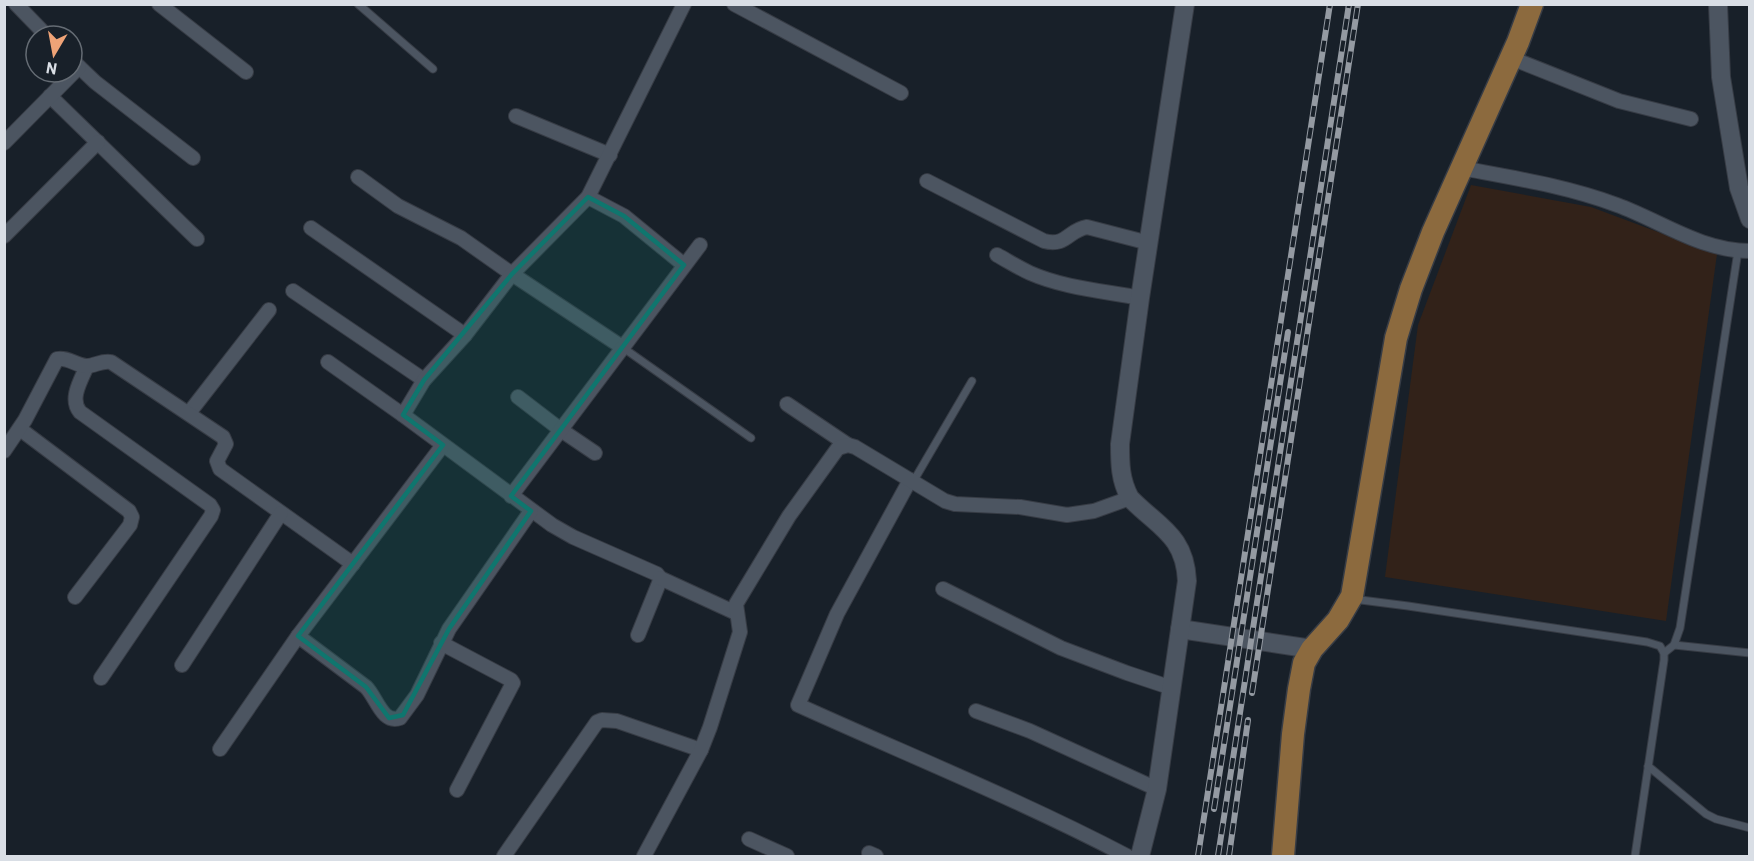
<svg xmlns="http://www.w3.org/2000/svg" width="1754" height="861" font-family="Barlow,sans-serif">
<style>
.education{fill:#322219}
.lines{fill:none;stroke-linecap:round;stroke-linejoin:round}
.service-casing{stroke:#373c45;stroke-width:9}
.minor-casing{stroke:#373c45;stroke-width:16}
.tertiary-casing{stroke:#373c45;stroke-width:20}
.primary-casing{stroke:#373c45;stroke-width:25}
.service{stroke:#4c5561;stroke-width:7}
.minor{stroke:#4c5561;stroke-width:14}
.tertiary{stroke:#4c5561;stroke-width:18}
.primary{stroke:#8c6a3e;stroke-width:22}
.rail-casing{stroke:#949aa2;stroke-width:6}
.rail{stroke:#182029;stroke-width:4;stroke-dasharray:11;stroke-linecap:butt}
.marked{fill:#0f766e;fill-opacity:0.2;stroke:#0f766e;stroke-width:4.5;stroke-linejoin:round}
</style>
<rect width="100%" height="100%" fill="#182029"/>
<path class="education" d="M1471,185L1591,207L1717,254L1666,621L1385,577L1418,325Z"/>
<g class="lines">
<defs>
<g id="service">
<path d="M358,4L433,69"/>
<path d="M622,347L751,438"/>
<path d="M913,482L972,381"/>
<path d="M1353,599L1408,606L1647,642L1660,646L1664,653V660L1635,856"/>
<path d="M1674,645L1750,653"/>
<path d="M1664,653L1674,645L1680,628L1738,251"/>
<path d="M1648,766L1706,814L1716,819L1750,828"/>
</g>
<g id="minor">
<path d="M16,4L47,36"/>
<path d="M159,4L246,72"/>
<path d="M734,4L901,93"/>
<path d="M1511,58L1619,101L1691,119"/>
<path d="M72,60L95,82L193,158"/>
<path d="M50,96L197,239"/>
<path d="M516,116L610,155"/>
<path d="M4,143L79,67"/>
<path d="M1461,168C1514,178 1566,186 1617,205C1661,221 1701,251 1750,251"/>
<path d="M358,177L398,206L461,238L512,274L622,347"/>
<path d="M927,181L1044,241C1067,247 1068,230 1087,227L1149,243"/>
<path d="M588,197L624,216L684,265"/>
<path d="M311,228L465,335"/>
<path d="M4,236L98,142"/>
<path d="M997,255C1008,261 1019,268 1030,273C1064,288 1104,291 1140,298"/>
<path d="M293,291L424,380"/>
<path d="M328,362L403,415L552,525L573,537L657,574L660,578L659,583L638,635"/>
<path d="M87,366C81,380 69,399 80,412L210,505L213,510L211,516L101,678"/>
<path d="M518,397L561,430L595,453"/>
<path d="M787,404L848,445"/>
<path d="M189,413L269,310"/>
<path d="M403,415L424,380L465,335L512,274L588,197L684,4"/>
<path d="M20,429L129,511L132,517L130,525L75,597"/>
<path d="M4,451L25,420L57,359C68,357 75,365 86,366C95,366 102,360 111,362L223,437L226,444L217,461L220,469L353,564"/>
<path d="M910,480L837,614L798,705C908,755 1020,800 1127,856"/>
<path d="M511,496L700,245"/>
<path d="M660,578L736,613"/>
<path d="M943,589L1061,648L1127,673L1172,688"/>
<path d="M298,636L366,687C377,698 382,724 400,718L417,695L449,629L531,511"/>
<path d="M441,643L511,680L513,683L457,790"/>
<path d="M182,665L281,513"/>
<path d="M976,711L1030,731L1157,789"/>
<path d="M220,749L298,636L443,445"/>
<path d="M749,839L787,856"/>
<path d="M869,853L876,856"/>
<path d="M504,856L597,722L602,720L617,721L701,750"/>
<path d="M644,856L701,750L710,727L740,632L736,604L789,516L838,448L848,445L855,447L945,501L955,504L1020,507L1067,515L1094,511L1130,498"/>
</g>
<g id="tertiary">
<path d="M1718,4L1721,77L1739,188L1750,219"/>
<path d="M1180,629L1312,649"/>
<path d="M1140,856L1157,789L1187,581C1185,535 1158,527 1130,498C1120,480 1120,463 1120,444L1140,298L1185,4"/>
</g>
<path id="primary" d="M1283,856L1293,734L1299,689L1304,663L1312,649L1338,620L1352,596L1396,338L1411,289L1433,232L1518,42L1532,4"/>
</defs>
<use href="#service" class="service-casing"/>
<use href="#minor" class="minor-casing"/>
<use href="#tertiary" class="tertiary-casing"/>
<use href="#primary" class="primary-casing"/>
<use href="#service" class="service"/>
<use href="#minor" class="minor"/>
<use href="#tertiary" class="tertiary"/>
<use href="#primary" class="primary"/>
<defs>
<g id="rail">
<path d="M1252,693L1358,4"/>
<path d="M1214,809L1288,332"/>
<path d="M1198,856L1330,4"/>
<path d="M1218,856L1349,4"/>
<path d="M1229,856L1248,720"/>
</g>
</defs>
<use href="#rail" class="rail-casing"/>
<use href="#rail" class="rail"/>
</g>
<path class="marked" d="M588,197L624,216L684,265L511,496L531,511L449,629L403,715L389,718L366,687L298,636L443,445L403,415L424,380L512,274Z"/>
<rect width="1754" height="861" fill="none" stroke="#d9dee5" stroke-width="12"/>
<g transform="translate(54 54) rotate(190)"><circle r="28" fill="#182029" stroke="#656c74" stroke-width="1.5"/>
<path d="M0-4.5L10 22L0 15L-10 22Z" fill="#efa377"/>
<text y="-9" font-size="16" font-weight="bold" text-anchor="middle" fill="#d9dee5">N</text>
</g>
</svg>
